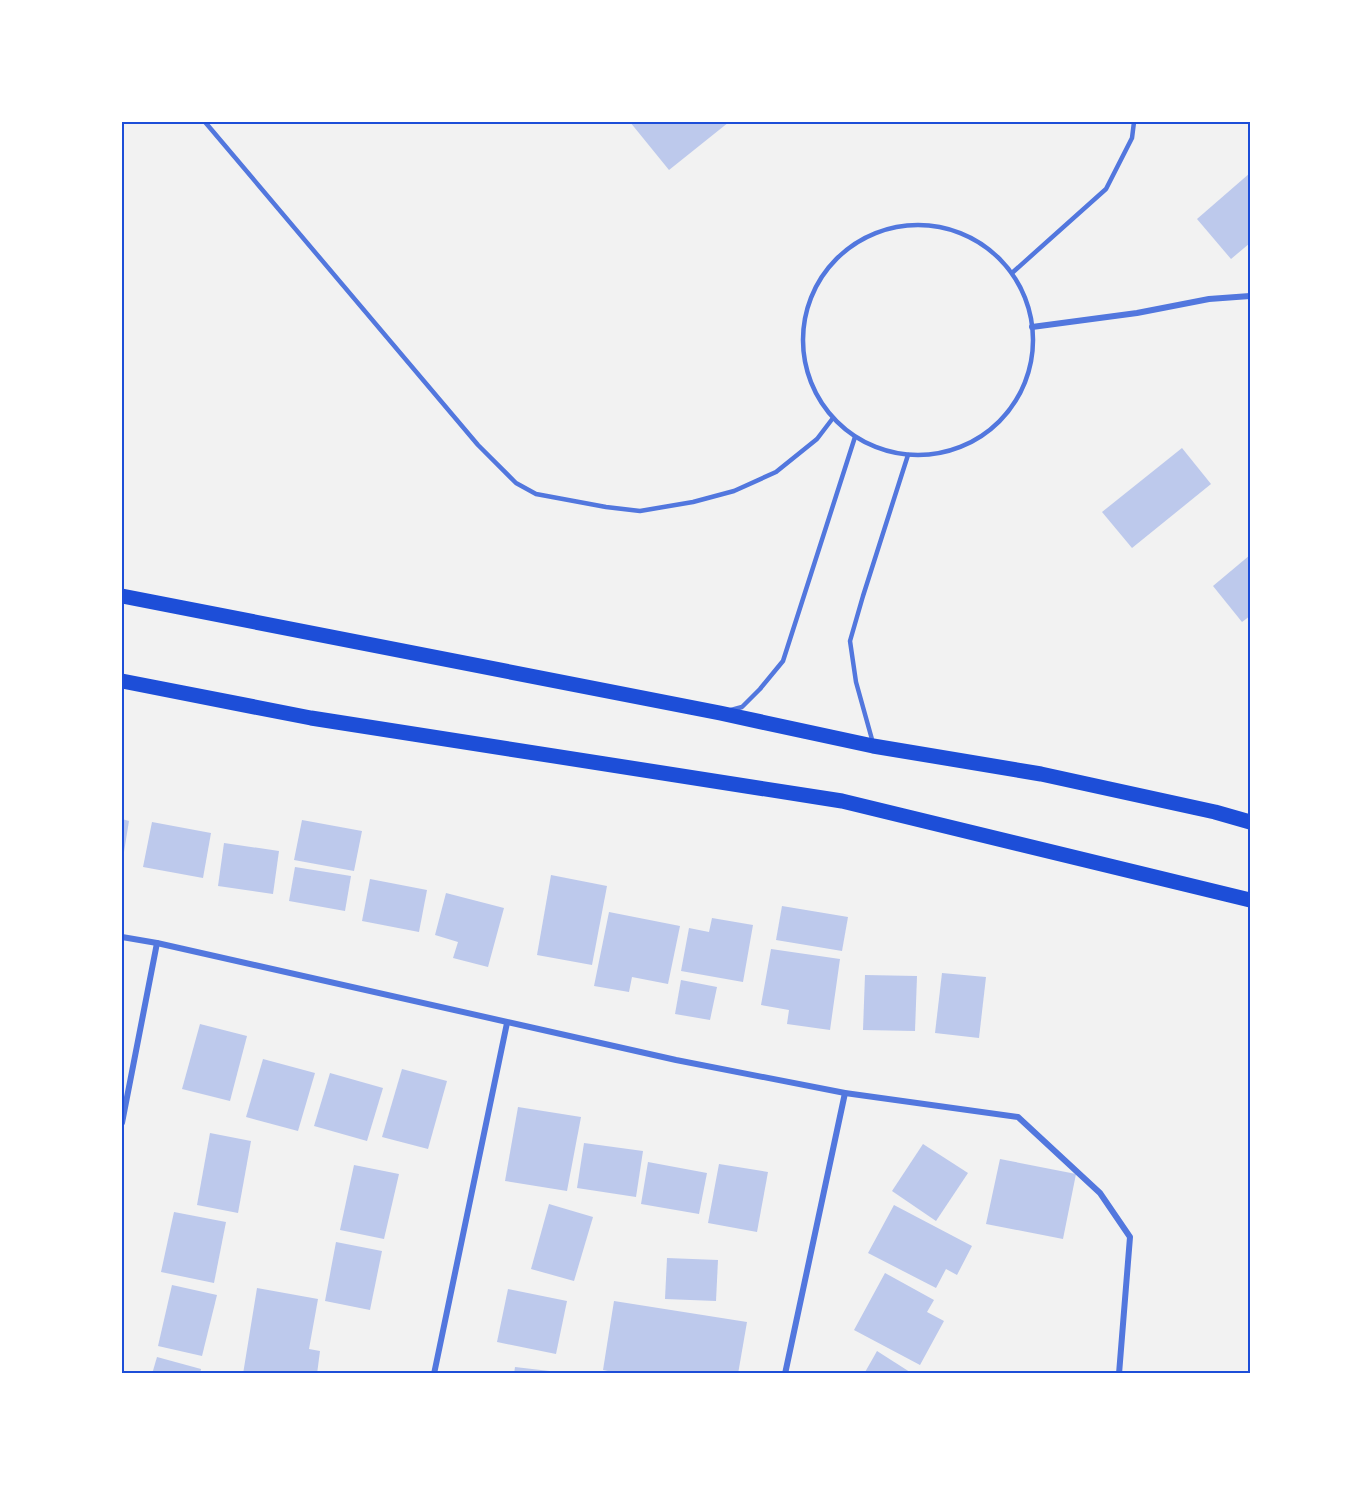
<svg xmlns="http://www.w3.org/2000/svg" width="1372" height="1495" font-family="Helvetica,sans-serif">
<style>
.building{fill:#bdc9ec}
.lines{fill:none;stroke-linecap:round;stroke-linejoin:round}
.service{stroke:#5277de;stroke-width:4.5}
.minor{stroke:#5277de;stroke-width:6}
.primary{stroke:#1d4ed8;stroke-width:15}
.neatline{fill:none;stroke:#1d4ed8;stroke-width:2}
</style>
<rect width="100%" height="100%" fill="#f2f2f2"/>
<g class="building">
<path d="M630,122H729L669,170Z"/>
<path d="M1250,173V243L1231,259L1197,219Z"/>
<path d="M1182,448L1211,484L1132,548L1102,512Z"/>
<path d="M1250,555V616L1242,622L1213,586Z"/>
<path d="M122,819L129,821L123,858H122Z"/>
<path d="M302,820L362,831L354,871L294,860Z"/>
<path d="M152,822L211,833L203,878L143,867Z"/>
<path d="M224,843L279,851L273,894L218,886Z"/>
<path d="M295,867L351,876L345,911L289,901Z"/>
<path d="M551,875L607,886L592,965L537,955Z"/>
<path d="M370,879L427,890L419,932L362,921Z"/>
<path d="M446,893L504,908L488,967L453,958L458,942L435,935Z"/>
<path d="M782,906L848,917L842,951L776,940Z"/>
<path d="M609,912L680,926L668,984L632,977L629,992L594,986Z"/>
<path d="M712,918L753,925L743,982L681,971L689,928L709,932Z"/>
<path d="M771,949L840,959L830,1030L787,1024L789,1010L761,1005Z"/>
<path d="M942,973L986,977L979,1038L935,1033Z"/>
<path d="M865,975L917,976L915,1031L863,1030Z"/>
<path d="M681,980L717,987L710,1020L675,1014Z"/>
<path d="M200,1024L247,1036L230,1101L182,1089Z"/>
<path d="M263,1059L315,1073L298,1131L246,1117Z"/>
<path d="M402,1069L447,1081L428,1149L382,1137Z"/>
<path d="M330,1073L383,1088L367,1141L314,1126Z"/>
<path d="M518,1107L581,1117L567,1191L505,1181Z"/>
<path d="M210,1133L251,1141L238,1213L197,1205Z"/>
<path d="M584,1143L643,1151L636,1197L577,1188Z"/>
<path d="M923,1144L968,1173L936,1221L892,1191Z"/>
<path d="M1000,1159L1076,1174L1063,1239L986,1224Z"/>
<path d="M648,1162L707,1173L699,1214L641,1204Z"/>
<path d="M719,1164L768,1172L757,1232L708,1223Z"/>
<path d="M354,1165L399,1174L384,1239L340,1230Z"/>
<path d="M549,1204L593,1217L574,1281L531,1269Z"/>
<path d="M894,1205L972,1246L957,1275L946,1269L936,1288L868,1253Z"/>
<path d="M174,1212L226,1222L214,1283L161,1272Z"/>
<path d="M336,1242L382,1251L370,1310L325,1301Z"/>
<path d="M667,1258L718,1260L716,1301L665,1299Z"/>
<path d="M885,1273L934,1300L927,1312L944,1321L920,1365L854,1330Z"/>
<path d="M172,1285L217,1295L202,1356L158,1346Z"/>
<path d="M257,1288L318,1299L309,1349L320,1351L317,1374H243Z"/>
<path d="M508,1289L567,1301L556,1354L497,1342Z"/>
<path d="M614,1301L747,1322L738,1374H623L603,1370Z"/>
<path d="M877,1351L913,1374H864Z"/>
<path d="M157,1357L201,1369L200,1374H152Z"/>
<path d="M515,1367L558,1372V1374H514Z"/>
</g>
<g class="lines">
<g class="service">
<path d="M205,122L478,445L516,483L536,494L606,507L640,511L693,502L734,491L776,472L817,439L833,418"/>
<circle cx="918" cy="340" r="115"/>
<path d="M1012,273L1106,189L1132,138L1134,122"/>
<path d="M731,710L742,707L760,689L783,661L855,437"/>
<path d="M873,743L856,682L850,641L863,596L908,455"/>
</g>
<g class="minor">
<path d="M1032,327L1137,313L1209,299L1250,296"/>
<path d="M122,937L157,943L676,1060L845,1093L1018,1117L1100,1193L1130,1237L1119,1374"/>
<path d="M122,1123L157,943"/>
<path d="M434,1374L507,1023"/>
<path d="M785,1374L845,1093"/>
</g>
<g class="primary">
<path d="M122,596L720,713L873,746L1041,774L1215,812L1250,822"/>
<path d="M122,681L311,718L842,801L1250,900"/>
</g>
</g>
<rect width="1372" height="1495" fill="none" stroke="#ffffff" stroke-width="246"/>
<rect x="123" y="123" width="1126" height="1249" class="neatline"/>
</svg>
